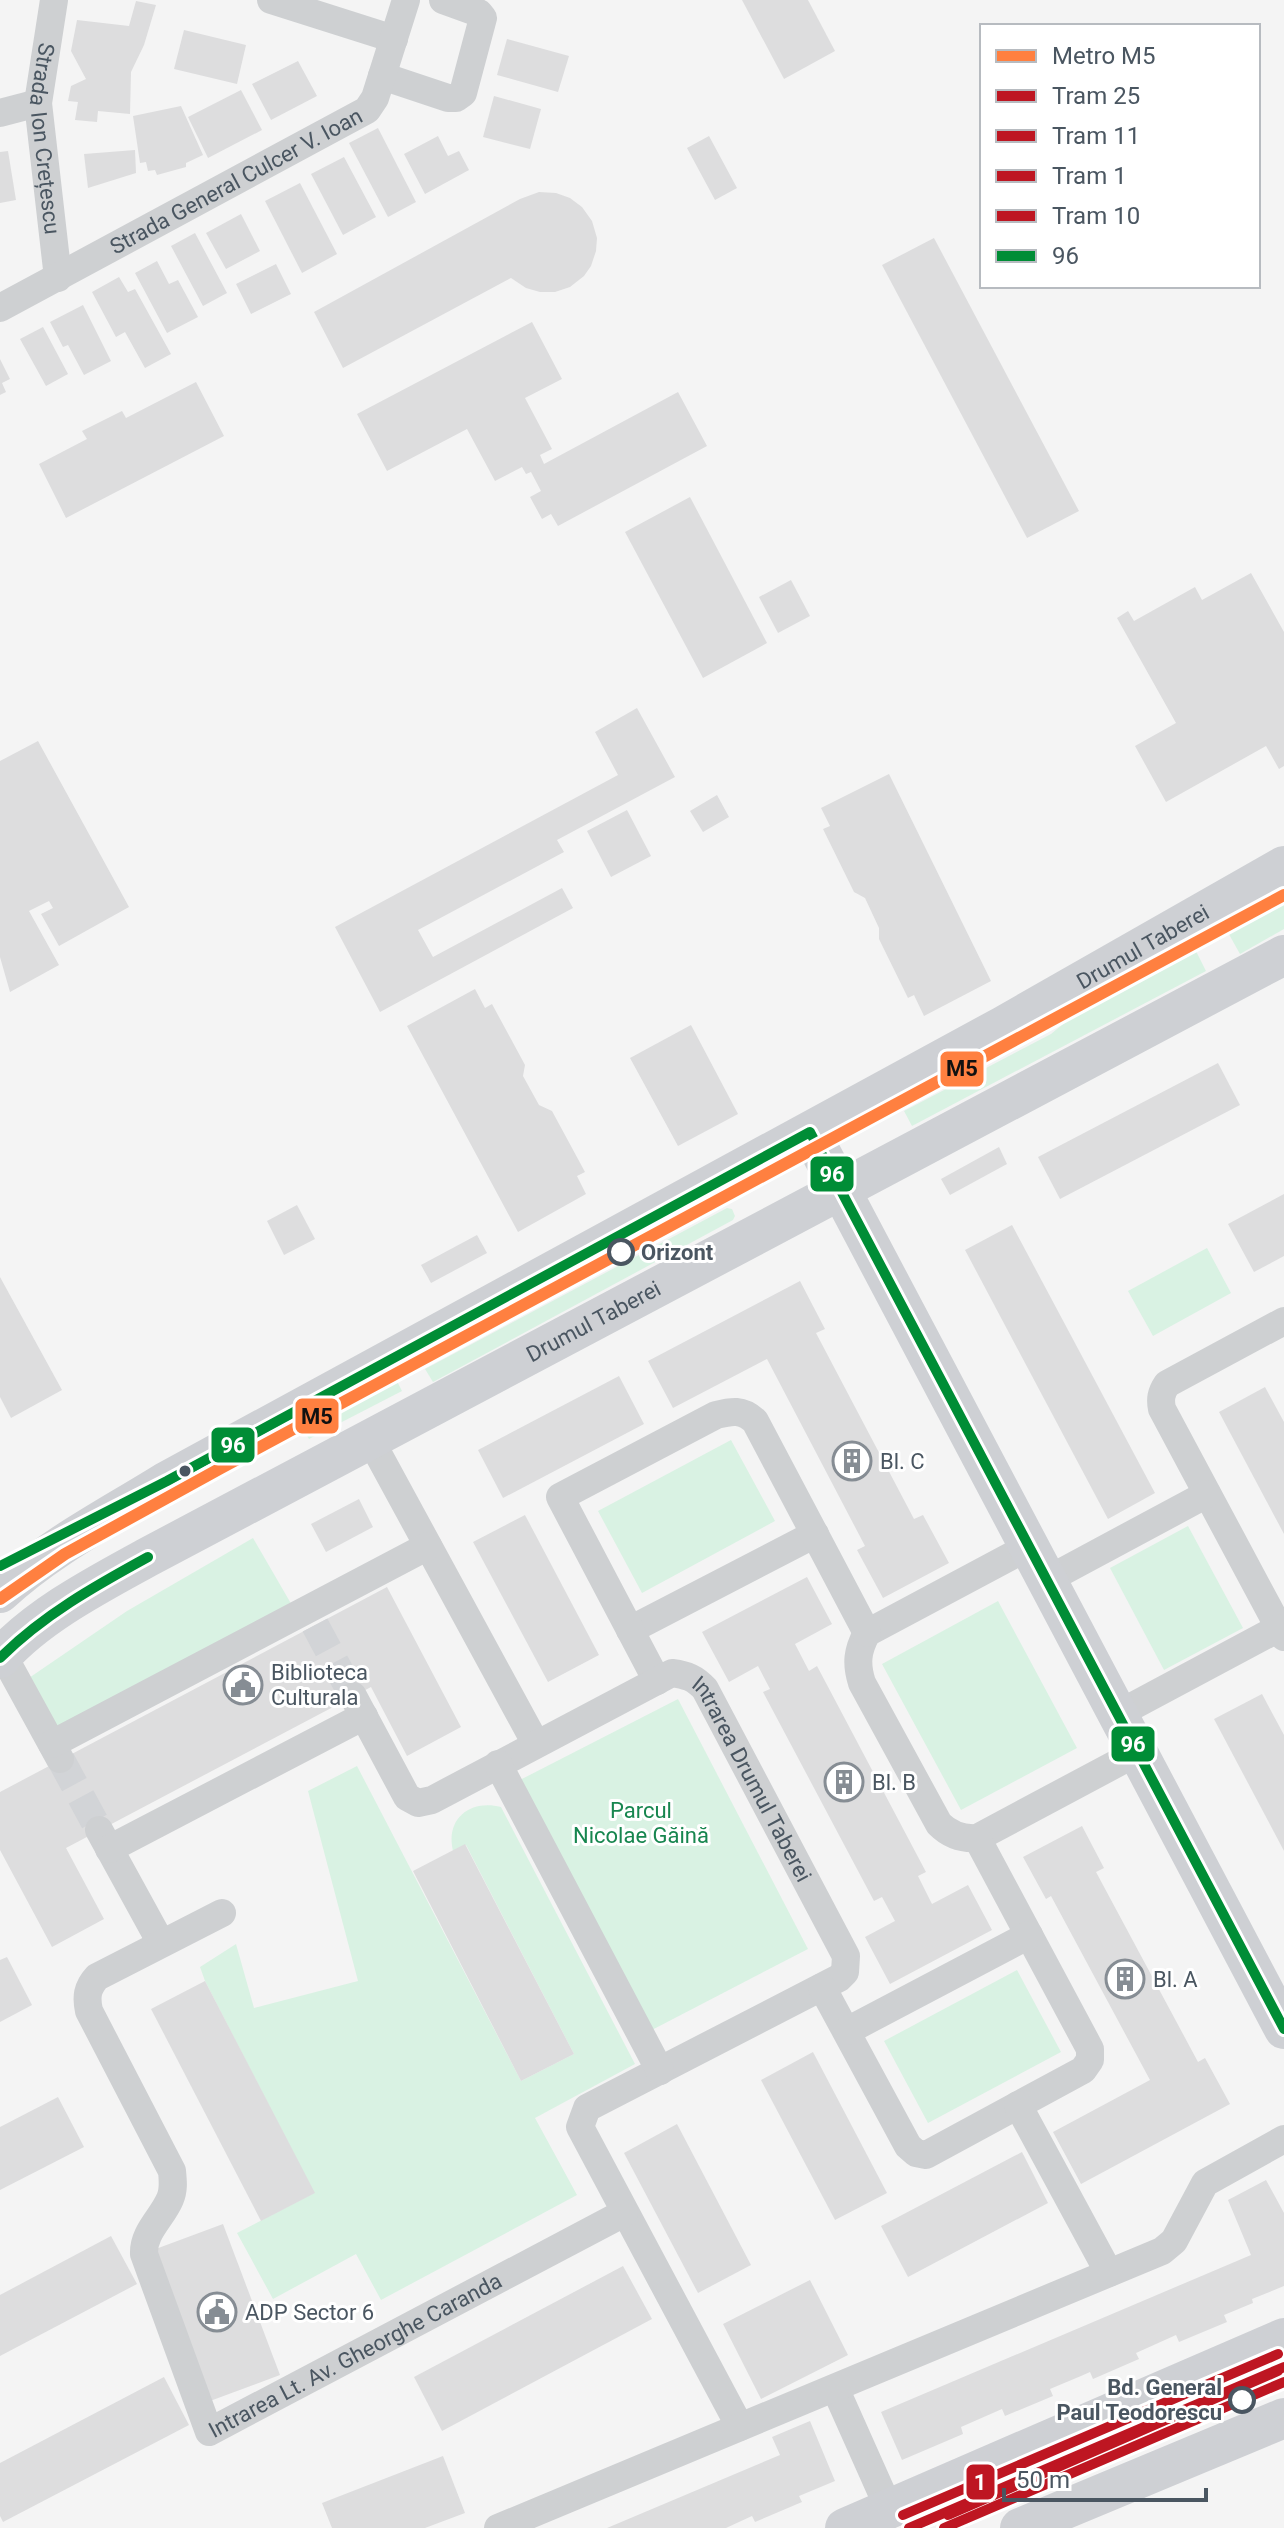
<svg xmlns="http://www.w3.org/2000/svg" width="1284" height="2528" font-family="Roboto,sans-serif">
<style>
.green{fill:#d9f2e3}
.building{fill:#ddddde}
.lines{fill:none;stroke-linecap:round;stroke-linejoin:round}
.street-tunnel{stroke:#d2d4d7;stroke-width:28;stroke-dasharray:28 14;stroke-linecap:butt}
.street{stroke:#ced0d2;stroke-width:28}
.secondary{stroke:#ced0d4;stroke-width:40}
.bus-1-casing{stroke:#fff;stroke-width:16}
.bus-1{stroke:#008d36;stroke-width:10}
.tram-1-casing{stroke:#fff;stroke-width:16}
.tram-2-casing{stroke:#fff;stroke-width:16}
.tram-3-casing{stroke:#fff;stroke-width:16}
.tram-4-casing{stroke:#fff;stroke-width:16}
.tram-1{stroke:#be1622;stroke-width:10}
.tram-2{stroke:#be1622;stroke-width:10}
.tram-3{stroke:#be1622;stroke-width:10}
.tram-4{stroke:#be1622;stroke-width:10}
.metro-1-casing{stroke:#fff;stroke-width:18}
.metro-1{stroke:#ff8040;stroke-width:12}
.stop-dot{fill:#fff;stroke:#4a5661;stroke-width:4}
.bus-dot{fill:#4a5661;stroke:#fff;stroke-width:3}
.labels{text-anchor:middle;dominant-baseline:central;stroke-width:6;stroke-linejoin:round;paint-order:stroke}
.street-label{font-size:22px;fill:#4a5661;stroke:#fff}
.stop-label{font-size:22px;font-weight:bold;fill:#4a5661;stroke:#fff;text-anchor:start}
.poi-label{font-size:22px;fill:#4a5661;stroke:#fff;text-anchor:start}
.park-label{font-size:22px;fill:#17864f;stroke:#fff}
.line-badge{stroke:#fff;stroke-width:3}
.badge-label{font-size:22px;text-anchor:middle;font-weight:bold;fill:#fff}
.pale-badge-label{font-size:22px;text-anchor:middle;font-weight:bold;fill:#111}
</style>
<rect width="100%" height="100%" fill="#f4f4f4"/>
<g class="green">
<path d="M1284,896V929L1240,954L1226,929Z"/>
<path d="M1194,947L1206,971L912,1126L904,1111L1051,1034L1092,1000Z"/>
<path d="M727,1208L732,1209L735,1216L733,1220L433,1382L425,1369Z"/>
<path d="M1207,1248L1231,1293L1153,1336L1128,1291Z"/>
<path d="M397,1381L402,1391L309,1439L304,1430Z"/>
<path d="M731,1440L775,1521L642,1593L598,1511Z"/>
<path d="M1188,1526L1243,1628L1164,1670L1110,1568Z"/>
<path d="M253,1538L293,1607L55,1734L26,1680L127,1611Z"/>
<path d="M998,1601L1077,1748L961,1810L882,1664Z"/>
<path d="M678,1699L808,1949L648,2032L518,1781Z"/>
<path d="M357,1766L521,2081L574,2054L466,1845L453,1851C445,1818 471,1799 501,1807L635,2064L535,2118L577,2195L381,2300L356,2254L273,2299L237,2233L314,2193L205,1981L200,1967L236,1944L254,2008L358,1981L308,1791Z"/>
<path d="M1017,1970L1061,2052L928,2123L884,2041Z"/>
</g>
<g class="building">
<path d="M742,0H808L835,51L784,79Z"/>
<path d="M136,1L156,5L144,45L131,72L130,114L98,111L97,122L75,120L78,102L68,101L71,86L86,79L71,51L77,20L129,26Z"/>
<path d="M184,30L246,45L237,84L174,69Z"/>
<path d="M507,39L569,56L558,92L497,75Z"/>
<path d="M298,61L317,96L271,120L252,84Z"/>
<path d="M241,90L262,130L208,158L188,117Z"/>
<path d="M494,96L541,109L530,149L483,137Z"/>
<path d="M181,106L203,155L186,163V167L157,175L155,170L148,171L146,162L140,163L133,116Z"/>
<path d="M378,128L416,202L388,217L349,143Z"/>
<path d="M438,136L448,156L459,151L469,170L425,194L404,154Z"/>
<path d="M709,136L737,188L715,200L687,148Z"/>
<path d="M135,150L136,173L88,188L84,154Z"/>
<path d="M8,151L16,200L0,203V152Z"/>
<path d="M344,157L376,217L343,235L311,174Z"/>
<path d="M300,183L337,254L302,273L265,201Z"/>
<path d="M539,192L556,193L570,198L582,207L592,221L597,238L596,251L591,266L584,276L570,287L555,292H540L526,288L511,278L343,368L314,312L520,199Z"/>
<path d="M241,214L260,251L226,269L206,233Z"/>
<path d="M195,233L227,293L203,306L171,246Z"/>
<path d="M934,238L1079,511L1027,538L882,265Z"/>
<path d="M157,261L169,284L178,280L198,317L167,333L135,273Z"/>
<path d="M276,264L291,294L251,314L236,284Z"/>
<path d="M119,277L128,292L135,289L171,354L145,368L125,332L116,337L92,292Z"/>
<path d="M83,305L111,361L84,375L68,345L63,347L50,322Z"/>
<path d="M532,322L562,379L525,398L552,449L540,455L544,464L678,392L707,446L558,526L551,514L542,519L530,497L541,491L531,472L526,474L522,467L495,481L467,429L387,471L357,414Z"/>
<path d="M43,327L68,374L46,386L20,339Z"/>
<path d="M0,359L10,379L2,383L6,392L0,395Z"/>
<path d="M196,382L224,436L66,518L39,464L87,439L82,431L122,411L126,418Z"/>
<path d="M690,497L767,643L703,678L625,532Z"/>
<path d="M1251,573L1284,632V766L1279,769L1266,746L1166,802L1135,746L1176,723L1117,618L1128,611L1134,621L1195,587L1202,600Z"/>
<path d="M791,580L810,616L778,633L759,597Z"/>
<path d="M637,708L675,777L557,840L564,852L418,930L433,957L562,888L573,908L380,1012L335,927L618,775L595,732Z"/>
<path d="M38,741L129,907L59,946L41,914L53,908L49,901L29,911L59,965L10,992L0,957V761Z"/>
<path d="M889,774L991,981L924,1016L914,995L908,998L879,939V928L865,898L854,892L823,829L830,826L821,808Z"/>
<path d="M717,795L729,817L703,832L690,811Z"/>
<path d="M627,810L651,856L611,877L587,831Z"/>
<path d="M475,989L485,1008L492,1004L525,1065L523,1076L539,1105L552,1111L585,1172L577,1176L586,1194L518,1232L407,1026Z"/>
<path d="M691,1025L738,1114L678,1146L630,1058Z"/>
<path d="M1218,1063L1240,1105L1060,1199L1038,1157Z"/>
<path d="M999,1147L1007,1164L950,1195L941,1179Z"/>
<path d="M1284,1194V1256L1254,1272L1228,1224Z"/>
<path d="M297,1205L315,1239L284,1255L267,1221Z"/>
<path d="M1012,1225L1155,1493L1108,1519L965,1250Z"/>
<path d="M477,1235L487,1253L431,1283L421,1265Z"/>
<path d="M0,1277L62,1390L11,1418L0,1397Z"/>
<path d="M800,1281L825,1329L816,1333L914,1519L923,1515L949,1563L883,1598L857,1550L865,1546L767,1359L673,1408L648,1361Z"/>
<path d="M619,1376L644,1424L503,1498L478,1450Z"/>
<path d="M1265,1387L1284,1422V1534L1219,1412Z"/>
<path d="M359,1499L373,1527L326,1552L311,1524Z"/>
<path d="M525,1515L599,1655L548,1682L473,1542Z"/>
<path d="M807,1577L832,1624L795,1644L809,1671L817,1666L926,1872L918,1876L932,1904L968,1885L992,1930L890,1984L865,1937L895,1921L882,1897L874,1901L763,1692L770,1689L758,1666L729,1682L702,1632Z"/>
<path d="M387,1587L461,1727L407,1756L371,1687L66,1848L104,1919L52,1947L0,1850V1792Z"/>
<path d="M1262,1694L1284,1735V1851L1214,1719Z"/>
<path d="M1082,1826L1104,1868L1096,1872L1198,2062L1205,2058L1230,2104L1081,2184L1053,2132L1150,2080L1051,1896L1046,1899L1023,1857Z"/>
<path d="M465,1844L574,2054L521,2081L413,1871Z"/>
<path d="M7,1957L32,2005L0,2022V1960Z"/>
<path d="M205,1981L315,2193L261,2221L151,2009Z"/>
<path d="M813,2052L887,2193L835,2220L761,2080Z"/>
<path d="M58,2097L84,2147L0,2190V2127Z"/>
<path d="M677,2124L751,2265L698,2293L624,2153Z"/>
<path d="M1022,2152L1048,2203L908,2277L881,2226Z"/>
<path d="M1266,2180L1284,2213V2286L1252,2299L1253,2303L1224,2315L1227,2322L1179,2342L1176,2335L1136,2353L1139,2359L1093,2379L1090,2372L1081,2376L1050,2389L1053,2396L1005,2416L1002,2409L961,2427L963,2434L902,2460L881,2412L1251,2255L1228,2200Z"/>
<path d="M223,2224L280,2375L210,2401L153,2250Z"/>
<path d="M111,2236L137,2284L0,2356V2295Z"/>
<path d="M623,2266L652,2319L442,2431L414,2377Z"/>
<path d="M810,2280L848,2355L761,2399L723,2324Z"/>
<path d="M164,2377L189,2425L3,2522L0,2516V2463Z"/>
<path d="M810,2421L835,2481L799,2496L802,2502L755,2522L752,2516L726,2528H607L780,2455L772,2437Z"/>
<path d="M443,2456L465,2513L425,2528H332L322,2503Z"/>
</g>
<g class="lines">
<g class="street-tunnel">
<path d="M315,1625L353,1696"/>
<path d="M61,1760L99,1830"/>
</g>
<g class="street">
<path id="s1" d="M54,0L38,103L58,278"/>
<path d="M271,0L394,39"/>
<path d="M382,76L448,98H456L463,93L483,18L479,13L443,0"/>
<path d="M0,113L38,103"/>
<path id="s2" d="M0,308L367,110L375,98L406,0"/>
<path d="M1284,1321L1167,1384C1161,1393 1160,1399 1162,1409L1284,1637"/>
<path d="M370,1439L536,1744"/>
<path d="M1030,1546L867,1633C857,1651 856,1664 862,1683L939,1824C950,1835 962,1839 977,1838L1138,1752"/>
<path d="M1047,1580L1207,1494"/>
<path d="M630,1630L815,1534"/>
<path d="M3,1655L60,1759"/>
<path d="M657,1681L560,1497L716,1415C732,1411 742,1409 755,1421L867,1633"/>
<path id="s3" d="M353,1696L407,1797L418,1803L432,1800L672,1673C687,1675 695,1678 705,1689L846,1956L845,1972L839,1978L587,2108L580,2127L740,2427"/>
<path d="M1118,1714L1279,1628"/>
<path d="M52,1744L428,1546"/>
<path d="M498,1764L660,2071"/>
<path d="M99,1830L161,1943"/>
<path d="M109,1849L364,1716"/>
<path id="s4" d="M222,1913L97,1977C87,1988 86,1997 89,2011L172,2171C173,2181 174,2190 170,2199C162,2218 143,2232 144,2254L209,2432L624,2213"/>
<path d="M822,1987L908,2146L916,2153L926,2155L1083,2070L1090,2060V2049L977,1838"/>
<path d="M847,2031L1029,1935"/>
<path d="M1018,2105L1109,2273"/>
<path d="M835,2388L889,2509"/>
<path d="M498,2528L1162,2251L1174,2241L1205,2183L1284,2139"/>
</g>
<g class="secondary">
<path d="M810,1132L1284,2029"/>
<path id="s5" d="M0,1593C48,1548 111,1516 167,1481L1003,1026L1284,866"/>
<path id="s6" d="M0,1658C37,1616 97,1585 146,1558L1284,955"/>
<path d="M845,2528L1284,2338"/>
<path d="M1020,2528L1284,2418"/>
</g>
<defs>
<g id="bus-1">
<path d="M0,1566L167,1481L810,1132L1284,2029"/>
<path d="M0,1658C43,1615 95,1586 148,1557"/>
</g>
</defs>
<use href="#bus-1" class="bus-1-casing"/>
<use href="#bus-1" class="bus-1"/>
<defs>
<path id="tram-1" d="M909,2528L1284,2367"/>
<path id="tram-2" d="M944,2528L1284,2382"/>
<path id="tram-3" d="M903,2515L1278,2354"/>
<path id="tram-4" d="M948,2515L1278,2371"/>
</defs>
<use href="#tram-1" class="tram-1-casing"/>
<use href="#tram-2" class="tram-2-casing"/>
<use href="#tram-3" class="tram-3-casing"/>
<use href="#tram-4" class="tram-4-casing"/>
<use href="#tram-1" class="tram-1"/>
<use href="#tram-2" class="tram-2"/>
<use href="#tram-3" class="tram-3"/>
<use href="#tram-4" class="tram-4"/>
<defs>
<path id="metro-1" d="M0,1599L65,1554L221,1468L1284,895"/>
</defs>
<use href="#metro-1" class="metro-1-casing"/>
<use href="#metro-1" class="metro-1"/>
</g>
<defs>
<symbol id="building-ring" viewBox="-11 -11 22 22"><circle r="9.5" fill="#fff" stroke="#868d94" stroke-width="1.5"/><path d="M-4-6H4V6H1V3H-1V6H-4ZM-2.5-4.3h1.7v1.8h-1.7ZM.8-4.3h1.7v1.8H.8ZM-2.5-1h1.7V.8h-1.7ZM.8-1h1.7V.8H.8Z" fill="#868d94"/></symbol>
<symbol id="civic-ring" viewBox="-11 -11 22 22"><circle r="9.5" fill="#fff" stroke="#868d94" stroke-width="1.5"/><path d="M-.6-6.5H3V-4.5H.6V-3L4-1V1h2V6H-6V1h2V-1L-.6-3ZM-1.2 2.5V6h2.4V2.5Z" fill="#868d94"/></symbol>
</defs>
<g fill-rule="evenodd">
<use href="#building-ring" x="830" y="1439" width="44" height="44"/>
<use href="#civic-ring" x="221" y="1663" width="44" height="44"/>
<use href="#building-ring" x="822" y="1760" width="44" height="44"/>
<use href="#building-ring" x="1103" y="1957" width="44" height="44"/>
<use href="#civic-ring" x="195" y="2290" width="44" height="44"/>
</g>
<g class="stop-dot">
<circle cx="621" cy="1252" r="12"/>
<circle cx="1242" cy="2400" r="12"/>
</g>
<circle class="bus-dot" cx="185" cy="1471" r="7"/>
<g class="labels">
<g class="street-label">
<text stroke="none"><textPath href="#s1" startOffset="140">Strada Ion Crețescu</textPath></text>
<text stroke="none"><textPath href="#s2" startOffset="268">Strada General Culcer V. Ioan</textPath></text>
<text stroke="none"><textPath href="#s5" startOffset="1314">Drumul Taberei</textPath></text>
<text stroke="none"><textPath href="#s6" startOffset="684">Drumul Taberei</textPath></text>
<text stroke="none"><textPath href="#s3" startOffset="552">Intrarea Drumul Taberei</textPath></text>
<text stroke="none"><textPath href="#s4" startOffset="802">Intrarea Lt. Av. Gheorghe Caranda</textPath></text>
</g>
<g class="stop-label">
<text x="641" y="1252">Orizont</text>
<text x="1222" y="2387" text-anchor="end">Bd. General<tspan x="1222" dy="25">Paul Teodorescu</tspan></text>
</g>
<g class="poi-label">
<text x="880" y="1461">Bl. C</text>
<text x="271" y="1672">Biblioteca<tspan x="271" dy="25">Culturala</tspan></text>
<text x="872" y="1782">Bl. B</text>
<text x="1153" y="1979">Bl. A</text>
<text x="245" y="2312">ADP Sector 6</text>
</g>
<g class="park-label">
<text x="641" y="1810">Parcul<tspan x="641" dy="25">Nicolae Găină</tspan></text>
</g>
</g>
<g class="line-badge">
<rect x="939" y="1050" width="46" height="38" rx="8" fill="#ff8040"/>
<rect x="809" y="1155" width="46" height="38" rx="8" fill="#008d36"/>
<rect x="294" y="1397" width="46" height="38" rx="8" fill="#ff8040"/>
<rect x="210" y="1426" width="46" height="38" rx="8" fill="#008d36"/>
<rect x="1110" y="1725" width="46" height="38" rx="8" fill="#008d36"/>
<rect x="965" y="2463" width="31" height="38" rx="8" fill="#be1622"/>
</g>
<g class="badge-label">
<text x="832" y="1182">96</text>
<text x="233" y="1453">96</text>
<text x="1133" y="1752">96</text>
<text x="980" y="2490">1</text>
</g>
<g class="pale-badge-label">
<text x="962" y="1076">M5</text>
<text x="317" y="1424">M5</text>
</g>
<rect x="980" y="24" width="280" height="264" fill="#ffffff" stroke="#b7bbc0" stroke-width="2"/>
<rect x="996" y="50" width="40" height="12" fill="#ff8040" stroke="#b7bbc0" stroke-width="2"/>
<text x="1052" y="64" font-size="24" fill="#4a5661">Metro M5</text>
<rect x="996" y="90" width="40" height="12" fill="#be1622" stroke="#b7bbc0" stroke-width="2"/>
<text x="1052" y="104" font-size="24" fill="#4a5661">Tram 25</text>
<rect x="996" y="130" width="40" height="12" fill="#be1622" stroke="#b7bbc0" stroke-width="2"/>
<text x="1052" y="144" font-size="24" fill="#4a5661">Tram 11</text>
<rect x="996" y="170" width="40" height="12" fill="#be1622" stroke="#b7bbc0" stroke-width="2"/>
<text x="1052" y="184" font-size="24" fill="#4a5661">Tram 1</text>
<rect x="996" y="210" width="40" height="12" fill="#be1622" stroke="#b7bbc0" stroke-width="2"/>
<text x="1052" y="224" font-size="24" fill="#4a5661">Tram 10</text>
<rect x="996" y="250" width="40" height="12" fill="#008d36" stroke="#b7bbc0" stroke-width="2"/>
<text x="1052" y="264" font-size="24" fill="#4a5661">96</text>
<path d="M1004 2488v12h202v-12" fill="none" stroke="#4a5661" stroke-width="4"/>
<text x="1016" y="2488" font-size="24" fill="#4a5661" stroke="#ffffff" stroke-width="6" paint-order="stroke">50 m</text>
</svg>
